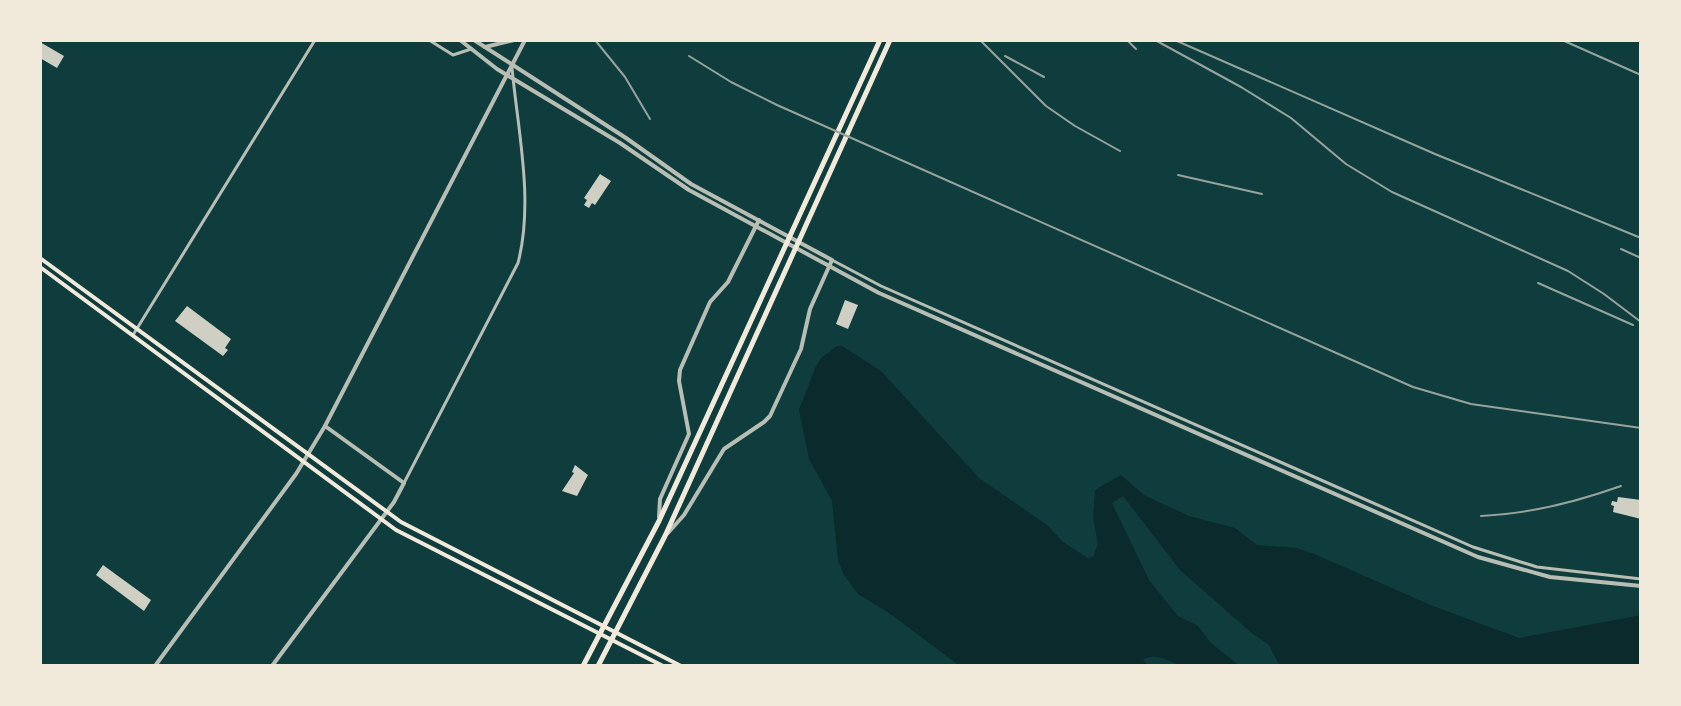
<svg xmlns="http://www.w3.org/2000/svg" width="1681" height="706" font-family="'IBM Plex Sans',sans-serif">
<style>
.water{fill:#0a2a2b}
.building{fill:#cfcfc3}
.lines{fill:none;stroke-linecap:round;stroke-linejoin:round}
.minor{stroke:#b8beb3;stroke-width:3}
.tertiary{stroke:#b8beb3;stroke-width:4}
.secondary{stroke:#f1e9da;stroke-width:4}
.primary{stroke:#f1e9da;stroke-width:5}
.rail{stroke:#97a49c;stroke-width:2}
</style>
<rect width="100%" height="100%" fill="#0f3d3e"/>
<path class="water" d="M837,346H842L881,371L979,478L1047,525L1063,542L1088,558L1093,557L1098,544L1093,518L1095,490L1121,475L1144,495L1189,516L1235,528L1257,545L1297,548L1312,553L1433,606L1519,638L1641,615V666H1280L1268,644L1253,634L1180,570L1123,496L1112,503L1149,580L1178,616L1198,626L1211,643L1240,666C1225,666 1193,670 1180,665C1168,661 1155,652 1143,660L1149,666H960L889,613L858,594L844,575L838,561L832,501L809,459L799,410L816,366L822,357Z"/>
<g class="building">
<path d="M40,42L64,56L57,68L40,58Z"/>
<path d="M600,174L611,181L595,205L592,203L589,208L584,205L587,200L584,198Z"/>
<path d="M845,300L858,305L848,329L836,324Z"/>
<path d="M187,306L231,339L225,348L228,350L223,356L175,321Z"/>
<path d="M575,465L588,475L577,496L562,491L574,473L572,472Z"/>
<path d="M1618,497L1641,500V519L1613,512L1614,506L1611,505L1612,501L1617,502Z"/>
<path d="M103,565L151,600L144,611L96,575Z"/>
</g>
<g class="lines">
<g class="minor">
<path d="M429,40L453,55L471,49"/>
<path d="M832,260L881,286L1473,547L1537,567L1641,579"/>
<path d="M133,335L315,40"/>
<path d="M404,483L518,263C534,201 518,132 512,68"/>
</g>
<g class="tertiary">
<path d="M460,40L497,69L620,143L689,190L879,293L1478,557L1550,577L1641,586"/>
<path d="M474,40L626,138L691,184L832,260L810,309L801,349L770,416L764,422L724,449L684,515L667,534"/>
<path d="M485,47L514,40"/>
<path d="M659,517L660,499L689,434L679,381L680,370L710,302L728,282L759,220"/>
<path d="M155,666L296,474L325,426L525,40"/>
<path d="M272,666L394,502L404,483L325,426"/>
</g>
<g class="secondary">
<path d="M40,258L401,522L681,666"/>
<path d="M40,267L396,530L663,666"/>
</g>
<g class="primary">
<path d="M583,666L659,521L880,40"/>
<path d="M598,666L665,536L890,40"/>
</g>
<g class="rail">
<path d="M595,40L625,77L650,119"/>
<path d="M980,40L1046,106L1075,126L1120,151"/>
<path d="M1127,40L1136,49"/>
<path d="M1155,40L1241,87L1291,118L1346,164L1392,192L1568,271L1604,294L1641,322"/>
<path d="M1562,40L1641,75"/>
<path d="M1177,41L1435,154L1641,238"/>
<path d="M689,56L731,82L777,105L1413,387L1471,404L1641,428"/>
<path d="M1005,56L1044,77"/>
<path d="M1178,175L1262,194"/>
<path d="M1621,249L1641,258"/>
<path d="M1538,283L1633,325"/>
<path d="M1481,516C1529,514 1576,502 1621,486"/>
</g>
</g>
<rect width="1681" height="706" fill="none" stroke="#f1e9da" stroke-width="84"/>
</svg>
